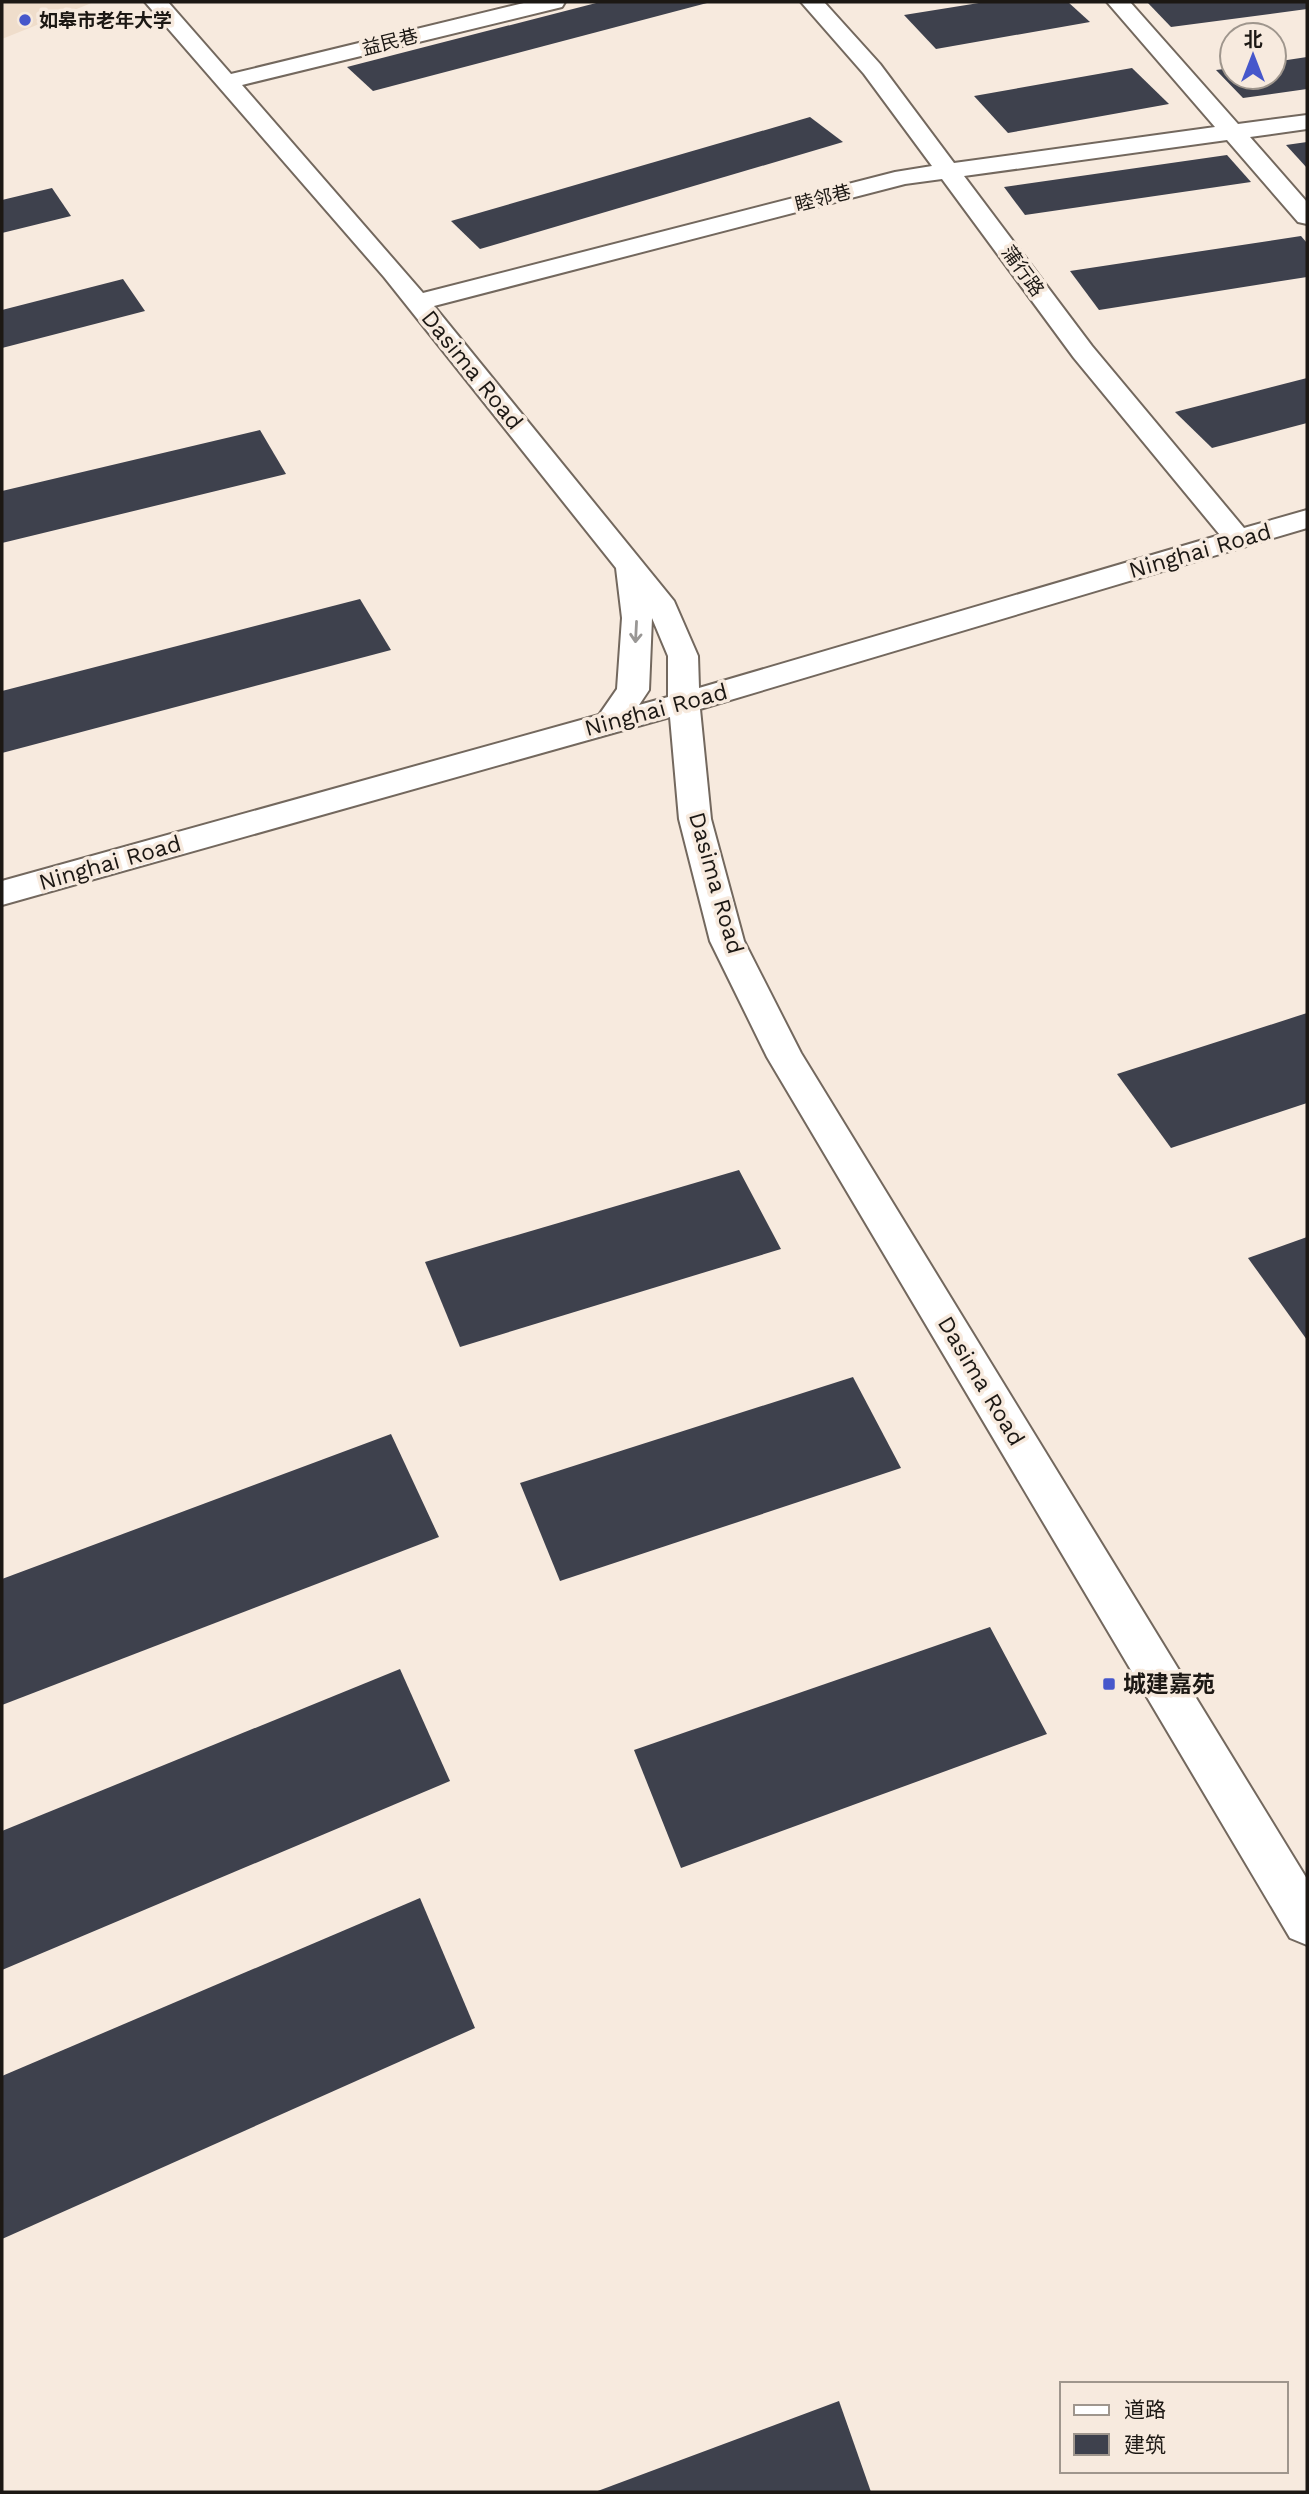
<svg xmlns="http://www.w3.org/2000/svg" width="1309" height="2494" font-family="'Work Sans','Noto Sans SC',sans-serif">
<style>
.built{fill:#efddcb}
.building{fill:#3e414d}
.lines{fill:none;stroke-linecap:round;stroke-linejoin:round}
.minor-casing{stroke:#73685e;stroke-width:4}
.minor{fill:#fff;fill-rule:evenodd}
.oneway{stroke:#999795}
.poi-dot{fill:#4657cb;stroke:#f7eade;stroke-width:2.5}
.labels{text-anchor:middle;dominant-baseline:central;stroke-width:7;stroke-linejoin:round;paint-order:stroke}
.far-poi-label{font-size:19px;font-weight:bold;fill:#1c1814;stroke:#f7eade;text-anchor:start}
.far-street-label{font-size:19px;fill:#1c1814;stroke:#f7eade}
.street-label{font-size:23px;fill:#1c1814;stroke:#f7eade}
.poi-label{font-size:23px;font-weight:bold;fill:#1c1814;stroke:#f7eade;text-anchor:start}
</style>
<rect width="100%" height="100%" fill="#f7eade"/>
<path class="built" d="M2,2H94L2,39Z"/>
<g class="building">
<path d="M600,2L707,3L373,91L347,67Z"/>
<path d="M985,2H1068L1090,22L936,49L904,15Z"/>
<path d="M1147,2H1307V9L1171,27Z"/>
<path d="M1307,57V89L1243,98L1216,70L1232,68V77H1274V62Z"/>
<path d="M1132,68L1169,104L1008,133L974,96Z"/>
<path d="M810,117L843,142L480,249L451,221Z"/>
<path d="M1307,142V168L1286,145Z"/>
<path d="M1227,155L1251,182L1025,215L1004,187Z"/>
<path d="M52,188L71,216L2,233V200Z"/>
<path d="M1301,236L1307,243V277L1099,310L1070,271Z"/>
<path d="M123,279L145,311L2,348V310Z"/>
<path d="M1307,378V423L1212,448L1175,412Z"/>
<path d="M260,430L286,474L2,543V491Z"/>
<path d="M360,599L391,650L2,753V691Z"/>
<path d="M1307,1013V1103L1171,1148L1117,1074Z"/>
<path d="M739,1170L781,1249L460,1347L425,1262Z"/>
<path d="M1307,1237V1340L1248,1258Z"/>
<path d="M853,1377L901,1468L560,1581L520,1483Z"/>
<path d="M391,1434L439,1537L2,1705V1579Z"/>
<path d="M990,1627L1047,1734L681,1868L634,1750Z"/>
<path d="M400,1669L450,1781L2,1970V1831Z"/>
<path d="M420,1898L475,2028L2,2239V2076Z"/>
<path d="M839,2401L871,2492H595Z"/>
</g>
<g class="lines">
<defs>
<path id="minor" d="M145,2H168L231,74L528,2H565L562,7L242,85L423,293L895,172L932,166L864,74L801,2H824L880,64L954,163L1215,127L1107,2H1130L1238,124L1307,115V129L1250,137L1307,202V224L1298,222L1227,140L964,176L1092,346L1244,528L1307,510V528L700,709L711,819L744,941L801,1053L1307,1879V1945L1290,1938L767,1057L710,941L679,819L670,717L2,905V881L599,715L617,689L622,618L616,568L384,277ZM942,179L1074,358L1220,535L699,688L698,656L674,601L434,306L905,184ZM652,618L668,656V697L639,705L649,690Z"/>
</defs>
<use href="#minor" class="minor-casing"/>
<use href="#minor" class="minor"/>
</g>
<defs><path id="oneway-shaft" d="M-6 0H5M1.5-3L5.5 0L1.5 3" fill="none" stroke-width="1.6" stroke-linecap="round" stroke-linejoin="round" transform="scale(1.75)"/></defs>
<use class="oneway" href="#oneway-shaft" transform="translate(636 632) rotate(93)"/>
<g class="poi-dot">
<circle cx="25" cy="20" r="7"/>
<rect x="1102" y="1677" width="14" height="14" rx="3.5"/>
</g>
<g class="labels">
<g class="far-poi-label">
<text x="39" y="20">如皋市老年大学</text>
</g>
<g class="far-street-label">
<text transform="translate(390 42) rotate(-14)">益民巷</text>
<text transform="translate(823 198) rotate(-14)">睦邻巷</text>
<text transform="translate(1023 271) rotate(54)">蒲行路</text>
</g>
<g class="street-label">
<text transform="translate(472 370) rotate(51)">Dasima Road</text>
<text transform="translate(1200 551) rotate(-16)">Ninghai Road</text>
<text transform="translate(656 710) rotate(-15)">Ninghai Road</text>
<text transform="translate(110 863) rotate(-16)">Ninghai Road</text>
<text transform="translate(716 883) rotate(74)">Dasima Road</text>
<text transform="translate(981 1381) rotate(59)">Dasima Road</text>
</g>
<g class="poi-label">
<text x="1123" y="1684">城建嘉苑</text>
</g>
</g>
<rect width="1309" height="2494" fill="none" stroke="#1c1814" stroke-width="7"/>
<rect x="1060" y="2382" width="228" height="91" fill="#f7eade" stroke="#9f968d" stroke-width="2"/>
<rect x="1074" y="2405" width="35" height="10" fill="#ffffff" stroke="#9f968d" stroke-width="2"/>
<text x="1124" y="2417" font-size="21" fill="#1c1814">道路</text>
<rect x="1074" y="2434" width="35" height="21" fill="#3e414d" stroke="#9f968d" stroke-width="2"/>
<text x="1124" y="2452" font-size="21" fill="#1c1814">建筑</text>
<g transform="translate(1253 56)"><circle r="33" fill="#f7eade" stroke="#9f968d" stroke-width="2"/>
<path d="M0-5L12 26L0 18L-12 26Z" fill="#4657cb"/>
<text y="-10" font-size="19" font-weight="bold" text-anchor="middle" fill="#1c1814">北</text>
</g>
</svg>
